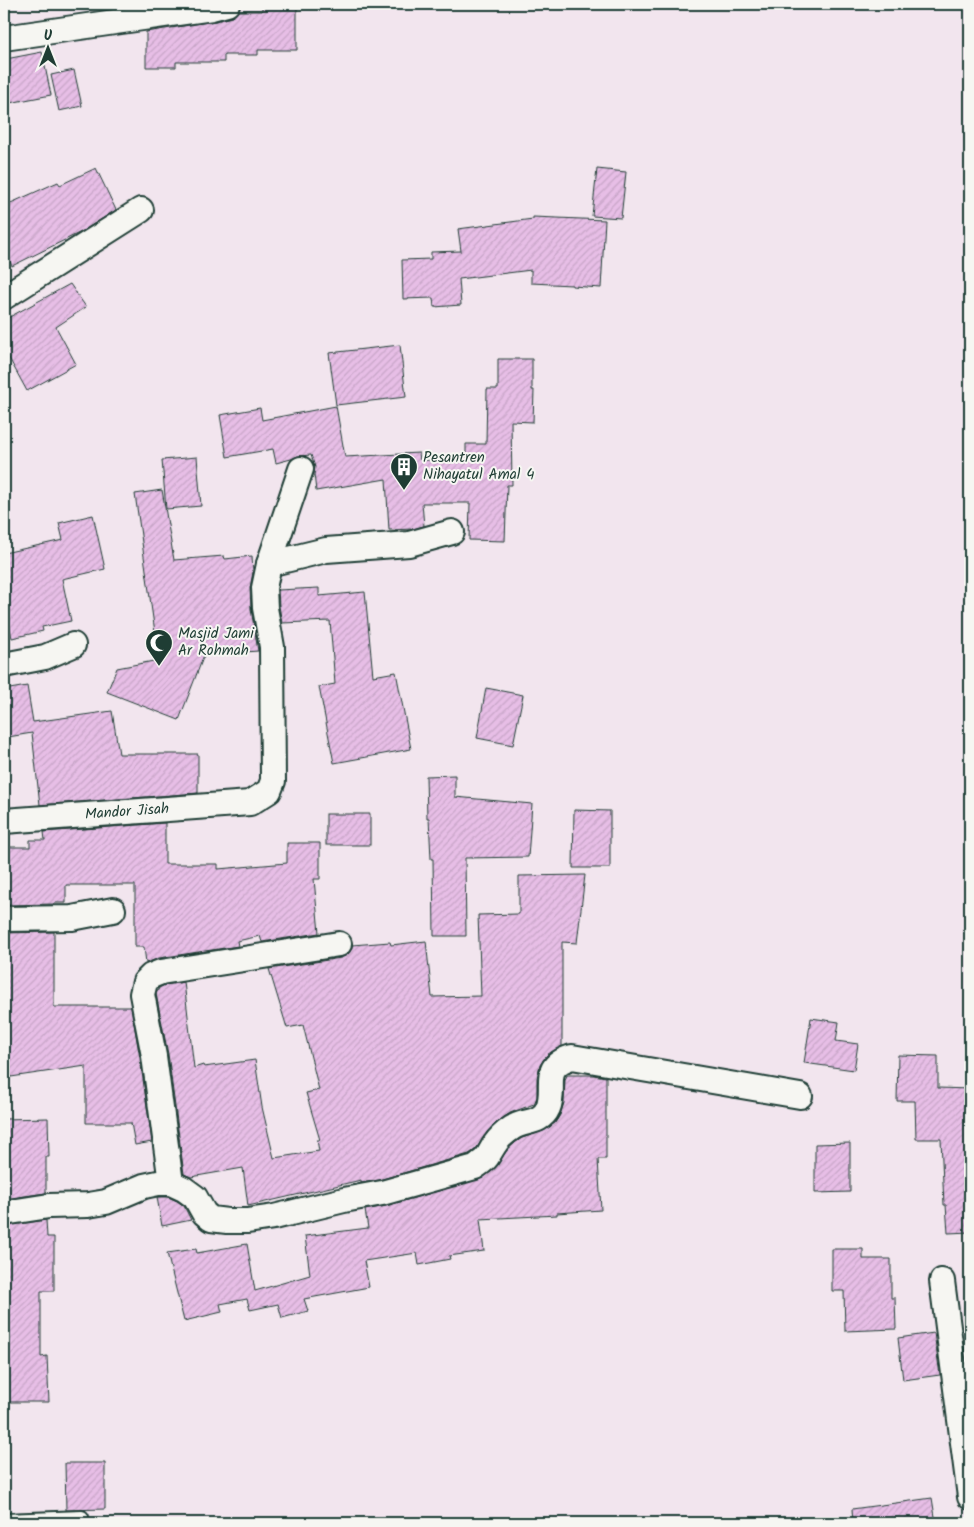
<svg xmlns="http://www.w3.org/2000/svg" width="974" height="1527" font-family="Kalam,sans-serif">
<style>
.building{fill:url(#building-hatch);stroke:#1f3d34}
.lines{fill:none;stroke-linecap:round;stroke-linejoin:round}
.lane-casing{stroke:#1f3d34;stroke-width:16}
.street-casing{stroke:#1f3d34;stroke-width:28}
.lane{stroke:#f6f6f2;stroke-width:12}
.street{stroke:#f6f6f2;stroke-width:24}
.labels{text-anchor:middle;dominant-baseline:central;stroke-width:4;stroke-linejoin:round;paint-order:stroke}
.poi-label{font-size:15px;fill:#1f3d34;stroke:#f6f6f2;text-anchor:start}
.street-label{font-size:15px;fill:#1f3d34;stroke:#f6f6f2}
</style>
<defs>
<pattern id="building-hatch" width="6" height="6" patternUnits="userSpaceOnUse" patternTransform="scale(1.25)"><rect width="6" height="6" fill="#e7bee6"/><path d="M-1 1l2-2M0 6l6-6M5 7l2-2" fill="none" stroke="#c6a4c6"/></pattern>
</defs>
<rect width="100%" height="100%" fill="#f2e5ee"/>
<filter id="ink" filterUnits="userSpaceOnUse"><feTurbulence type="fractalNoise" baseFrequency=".02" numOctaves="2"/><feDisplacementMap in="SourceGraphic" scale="10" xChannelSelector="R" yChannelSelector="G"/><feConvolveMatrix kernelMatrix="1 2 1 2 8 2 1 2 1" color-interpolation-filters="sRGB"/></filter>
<g filter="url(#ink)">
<g class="building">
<path d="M262,5H297V50H258V55H224V62H176V67H146V32L215,21L232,17L238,11H262Z"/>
<path d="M42,52L51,95L4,104V67L8,66L6,59Z"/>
<path d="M74,70L82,106L59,111L51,75Z"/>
<path d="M96,168L116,210L81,232L12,266L4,249V206L58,182L60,185Z"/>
<path d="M597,169L626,172L621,218L592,216Z"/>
<path d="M533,217L605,220L601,288L572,286V285L531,283V270L459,279L461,305L434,307L433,298L403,299L402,260L431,259V252L461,251L458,229L533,219Z"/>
<path d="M70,284L86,307L56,327L76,364L27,391L4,349V320Z"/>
<path d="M400,345L406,397L336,405L329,353Z"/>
<path d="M498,359H532V390H534L533,422L511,421L512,485H507L505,541L469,540L470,503H422L424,526L413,529L389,530L386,479L316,491L314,474L315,467L311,455L298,456L291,459L276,463L273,449L227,457L220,415L260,408L262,420L336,406L345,457L419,453L420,460L466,461V444H486L487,389H498Z"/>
<path d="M197,457L201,506L166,509L162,460Z"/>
<path d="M162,490L174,560L224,556L225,559L252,556L253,572L250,588L251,609L258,651L204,655L179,720L107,692L117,668L159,660L135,494Z"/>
<path d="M93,515L105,569L62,579L71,621L42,627L43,631L12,638L4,601V553L63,540L59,523Z"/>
<path d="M319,588V596L365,592L373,676L396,672L411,749L334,763L319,687L335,684L330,621L282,623L279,606L278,590Z"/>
<path d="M27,686L33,722L112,711L119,754H198V793L40,805L32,733L8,737L4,709V690Z"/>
<path d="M486,688L523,695L513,745L477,738Z"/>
<path d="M455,775V797L532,804L528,857L465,858L466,936H434L433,859H431L429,818H427L426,776Z"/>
<path d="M574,810L610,811V868H573Z"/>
<rect x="326" y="814" width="44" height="31"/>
<path d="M165,823V864H218V869L287,863V843H320V879H314L319,933L262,942L260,936L237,941L238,946L159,958L146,963L144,947H135V885H66V903H54V904L4,905V847H30V840H45L44,832Z"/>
<path d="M585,875L577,943L562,942V1046L547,1055L540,1065L537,1078V1097L534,1104L510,1113L499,1121L488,1131L476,1149L472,1152L469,1154L379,1180L361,1183V1180L248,1206L243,1168L191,1177L184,1174L168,1054L156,994L159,988L165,985L184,982L194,1068L203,1065L204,1067L255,1060L262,1107L274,1158L319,1151L317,1140H320L306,1093L319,1090L303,1025L287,1028L269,969L341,958L348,954L352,949V945L390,942L391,945L426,941L432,997L481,996L478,915L519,914V876Z"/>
<path d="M54,932V1007H131L140,1058L152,1142L135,1145L131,1123H86V1066L4,1078V933Z"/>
<path d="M811,1018L839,1022L836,1041L858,1044L854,1070L804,1063Z"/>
<path d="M898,1055L938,1056V1088L970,1089V1232L948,1233L946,1205H944L941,1139H916L915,1101H897Z"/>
<path d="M567,1075H593L606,1077V1159H598L601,1210L557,1213V1215L480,1219L484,1251L449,1256L450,1259L419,1265L417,1253L364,1261L369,1287L304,1299L308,1311L282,1318L278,1304L250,1310L247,1299L220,1304L222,1312L184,1321L167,1253L196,1249L197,1253L247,1244L255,1291L310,1275L305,1236L368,1228L365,1210L386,1206L483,1178L496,1167L507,1150L516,1142L522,1138L543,1131L555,1123L560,1115L564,1103L565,1080Z"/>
<path d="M48,1118L49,1157H46V1193L4,1199V1119Z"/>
<path d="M850,1143V1192L815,1193V1144Z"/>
<path d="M157,1197H168L177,1201L184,1206L191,1220L162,1226Z"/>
<path d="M46,1220L47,1237H54V1291H41V1357L47,1356L49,1402H4V1226Z"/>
<path d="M832,1249H863V1259H891V1298H895L896,1329L845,1331L844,1291H832Z"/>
<path d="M934,1333L940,1375L903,1380L898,1338Z"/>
<path d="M65,1463H105V1509L66,1510Z"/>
<path d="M932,1498L936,1523H853L852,1509Z"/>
</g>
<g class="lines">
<defs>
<path id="lane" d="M4,1520L82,1517"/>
<g id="street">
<path d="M4,38L212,8L227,4"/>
<path d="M4,297L141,210"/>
<path d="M269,564L326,550L409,544L452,532"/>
<path d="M4,665L45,657L73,645"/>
<path d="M4,821L250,803L269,791L273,781L272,647L265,608L264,588L269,564L301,469"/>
<path d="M4,919L72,918L113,910"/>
<path d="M171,1183L154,1056L142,994L145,982L151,976L161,972L339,944"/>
<path d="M4,1213L49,1206L88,1205L106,1202L144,1186L158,1183H171L184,1189L195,1197L204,1213L211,1219L227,1221H248L274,1217L344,1200L382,1193L475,1167C479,1164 484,1161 487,1157C490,1153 492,1148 495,1144C499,1138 506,1132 512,1128C524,1120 541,1124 548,1108C557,1086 539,1067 572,1057L800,1096"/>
<path d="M942,1281L970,1497"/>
</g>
</defs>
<use href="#lane" class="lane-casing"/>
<use href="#street" class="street-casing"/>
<use href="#lane" class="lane"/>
<use href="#street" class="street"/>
</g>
</g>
<defs>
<symbol id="building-pin" viewBox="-11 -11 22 30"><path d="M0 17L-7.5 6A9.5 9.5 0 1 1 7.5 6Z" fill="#1f3d34" stroke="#f6f6f2"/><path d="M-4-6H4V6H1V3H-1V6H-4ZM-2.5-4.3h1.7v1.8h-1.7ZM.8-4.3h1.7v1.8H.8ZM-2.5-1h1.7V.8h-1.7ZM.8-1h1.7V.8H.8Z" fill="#fff"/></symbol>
<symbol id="mosque-pin" viewBox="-11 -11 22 30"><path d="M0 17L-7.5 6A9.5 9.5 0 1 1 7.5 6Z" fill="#1f3d34" stroke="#f6f6f2"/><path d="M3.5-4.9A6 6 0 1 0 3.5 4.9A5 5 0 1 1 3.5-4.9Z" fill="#fff"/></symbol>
</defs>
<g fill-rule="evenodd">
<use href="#building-pin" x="388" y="451" width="32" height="43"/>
<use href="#mosque-pin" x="143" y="627" width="32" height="43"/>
</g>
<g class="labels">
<g class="poi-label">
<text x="423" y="458">Pesantren<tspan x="423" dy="17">Nihayatul Amal 4</tspan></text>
<text x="178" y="634">Masjid Jami<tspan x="178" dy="17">Ar Rohmah</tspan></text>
</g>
<g class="street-label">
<text transform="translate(127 812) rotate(-4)">Mandor Jisah</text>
</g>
</g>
<rect width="974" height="1527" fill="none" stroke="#f6f6f2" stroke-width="20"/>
<rect x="10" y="10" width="954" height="1507" fill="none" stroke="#1f3d34" stroke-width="2" filter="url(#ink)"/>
<g transform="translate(48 48)" stroke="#f6f6f2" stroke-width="4" paint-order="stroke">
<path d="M0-4L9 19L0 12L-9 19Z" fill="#1f3d34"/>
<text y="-8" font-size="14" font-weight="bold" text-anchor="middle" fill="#1f3d34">U</text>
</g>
</svg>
